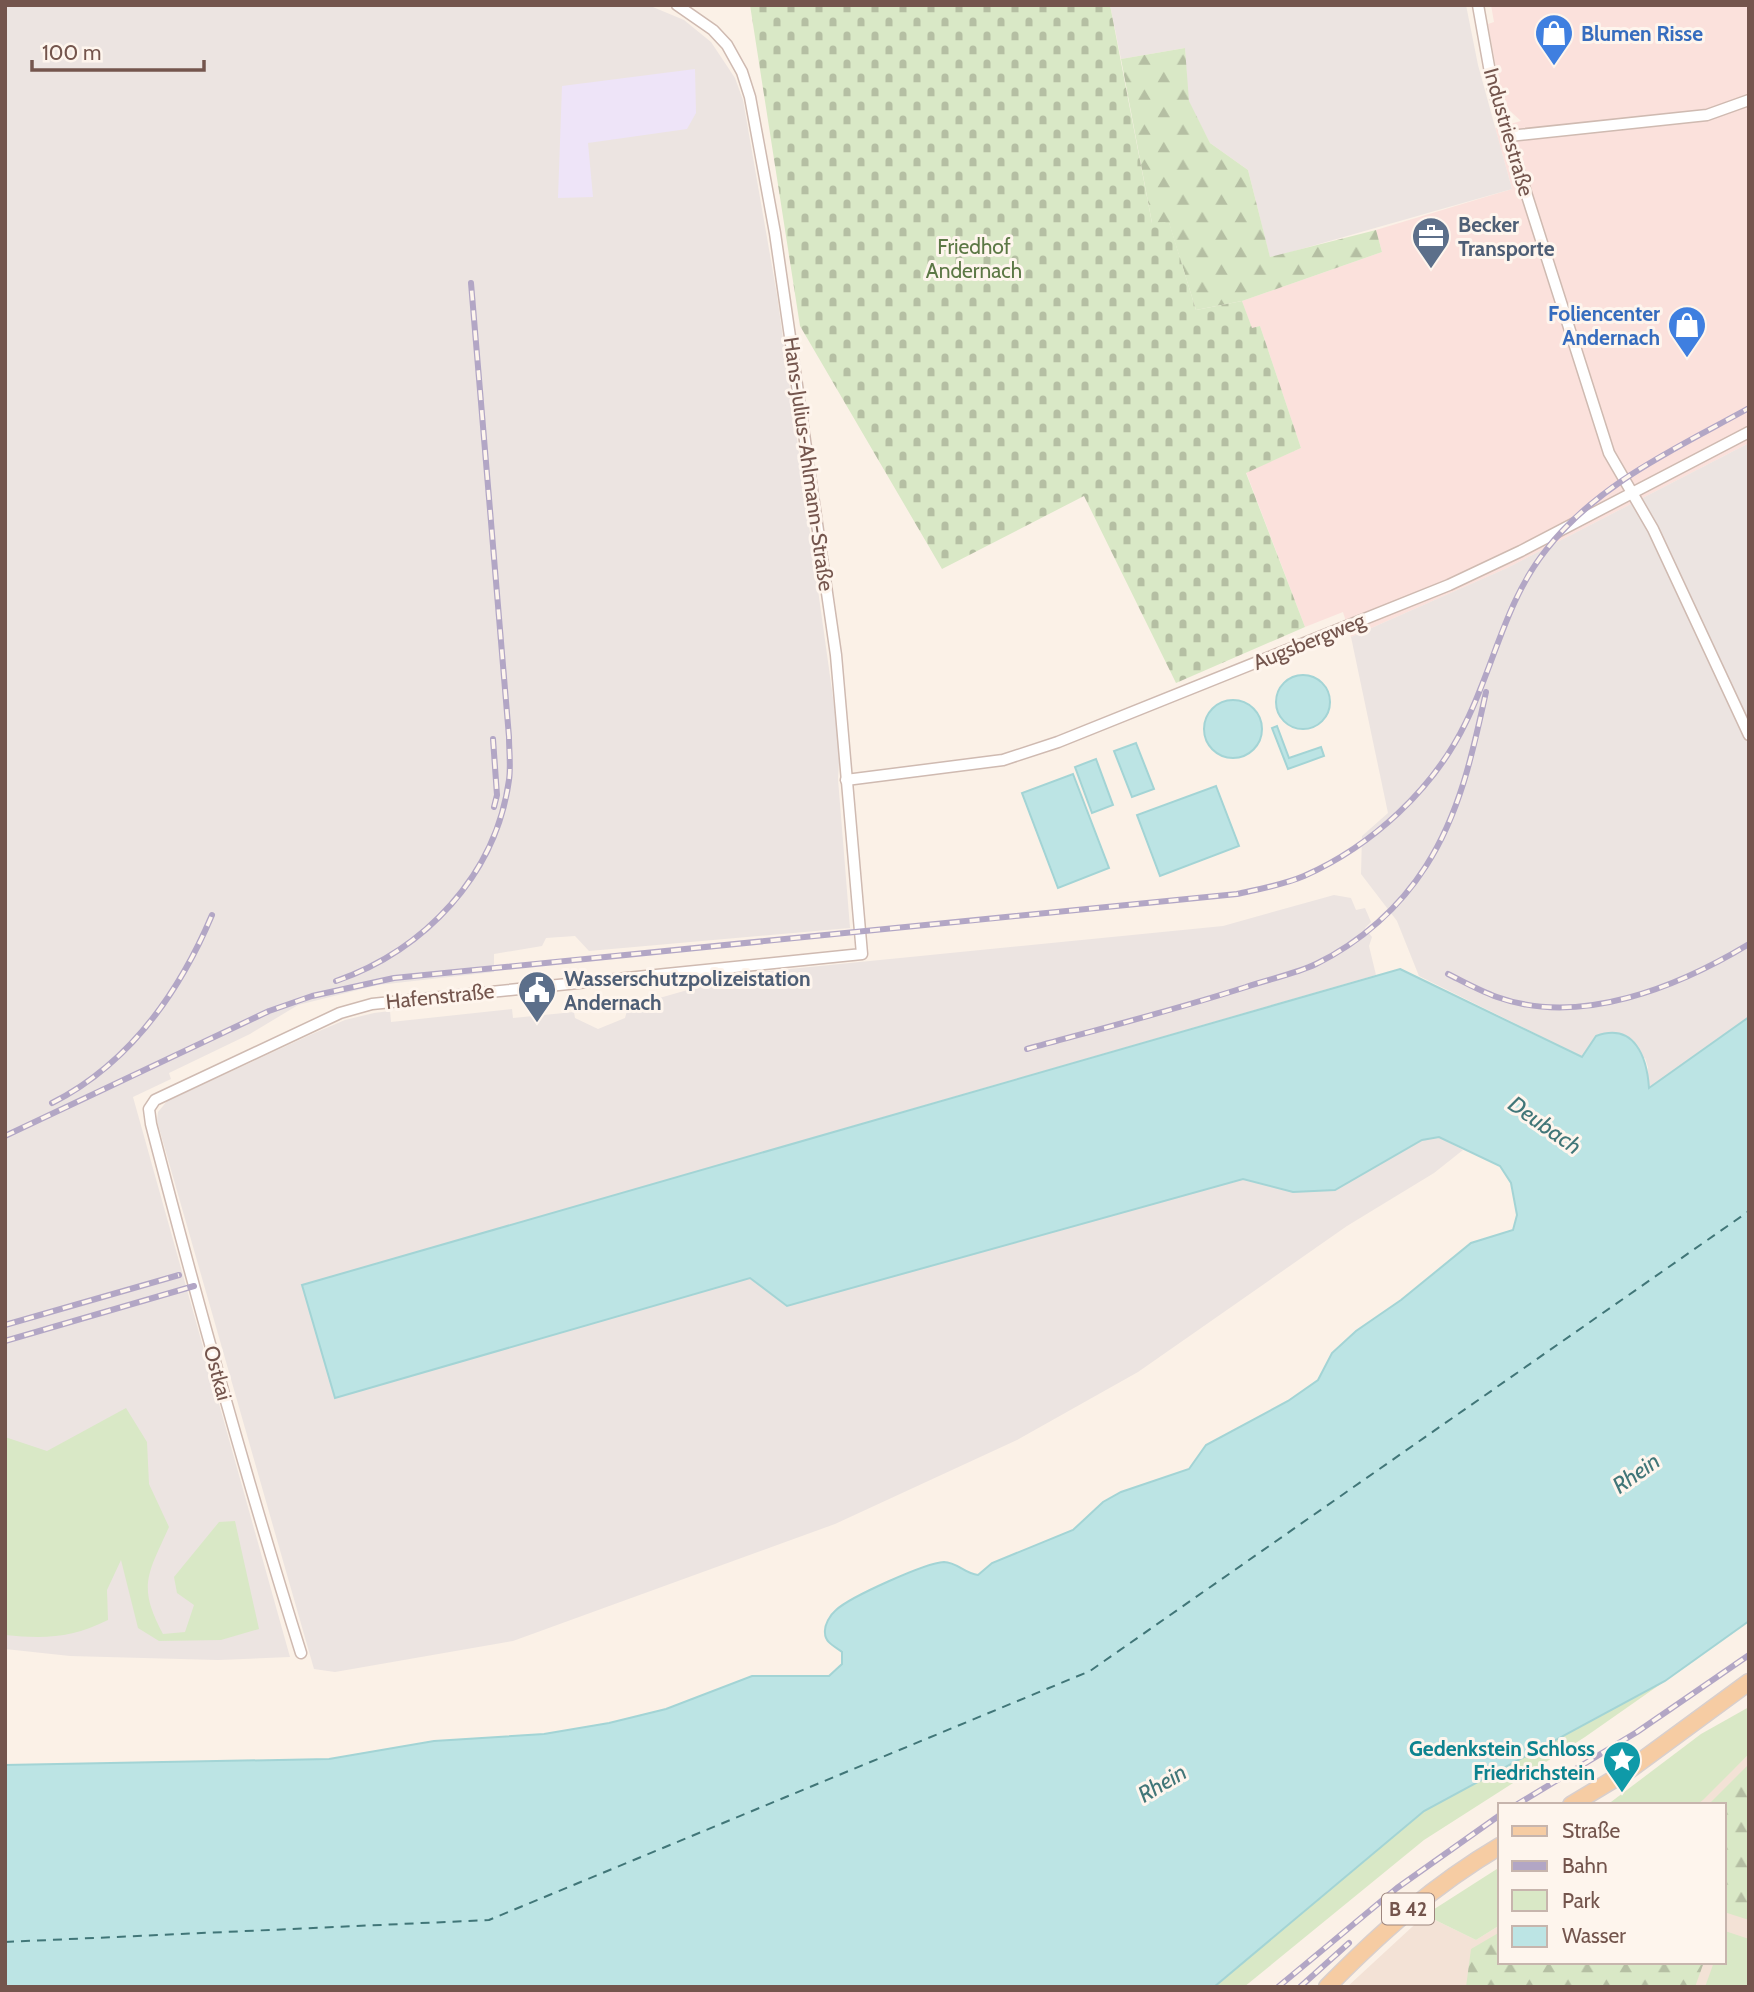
<svg xmlns="http://www.w3.org/2000/svg" width="1754" height="1992" font-family="Cabin,sans-serif">
<style>
.residential{fill:#f3e2d6}
.commercial{fill:#fbe1dc}
.industrial{fill:#ece4e1}
.education{fill:#eee4f8}
.green{fill:#d9e8c6}
.forest{fill:url(#forest-firs)}
.cemetery{fill:url(#cemetery-stones)}
.water{fill:#bce4e4;stroke:#a3d4d5;stroke-width:2}
.lines{fill:none;stroke-linecap:round;stroke-linejoin:round}
.ferry{stroke:#417678;stroke-width:2;stroke-dasharray:9 7;stroke-linecap:butt}
.minor-casing{stroke:#cfbab1;stroke-width:13}
.primary-casing{stroke:#d8cfcd;stroke-width:19}
.minor{stroke:#fff;stroke-width:10}
.primary{stroke:#f6cca3;stroke-width:16}
.rail-casing{stroke:#b2a6c5;stroke-width:6}
.rail{stroke:#fef5ed;stroke-width:3.5;stroke-dasharray:10;stroke-linecap:butt}
.labels{text-anchor:middle;dominant-baseline:central;stroke-width:6;stroke-linejoin:round;paint-order:stroke}
.shield{fill:#fef5ed;stroke:#9d857d;stroke-width:2}
.shield-label{font-size:19px;font-weight:bold;fill:#74554d}
.shop-label{font-size:21px;font-weight:bold;fill:#366cbe;stroke:#fef5ed;text-anchor:start}
.street-label{font-size:21px;fill:#74554d;stroke:#fef5ed}
.service-label{font-size:21px;font-weight:bold;fill:#4e5e75;stroke:#fef5ed;text-anchor:start}
.park-label{font-size:21px;fill:#5c7845;stroke:#fef5ed}
.culture-label{font-size:21px;font-weight:bold;fill:#0d838f;stroke:#fef5ed;text-anchor:end}
.water-label{font-size:23px;font-style:italic;fill:#417678;stroke:#fef5ed}
</style>
<defs>
<pattern id="forest-firs" width="22" height="20" patternUnits="userSpaceOnUse" patternTransform="scale(1.75)"><rect width="22" height="20" fill="#d9e8c6"/><path d="M5 1l3.5 6h-7zM16 11l3.5 6h-7z" fill="#b5bfa3"/></pattern>
<pattern id="cemetery-stones" width="16" height="16" patternUnits="userSpaceOnUse" patternTransform="scale(1.75)"><rect width="16" height="16" fill="#d9e8c6"/><path d="M2 7V4a2 2 0 0 1 4 0v3zM10 15v-3a2 2 0 0 1 4 0v3z" fill="#b5bfa3"/></pattern>
</defs>
<rect width="100%" height="100%" fill="#fbf1e7"/>
<path class="residential" d="M1749,1754V1987H1347L1425,1915L1476,1940L1500,1925V1962H1724V1805H1696Z"/>
<path class="commercial" d="M1491,5H1749V443L1507,568L1351,637L1343,612L1305,627L1246,472L1301,448L1260,326L1252,329L1242,301L1382,252L1376,230L1512,189L1495,128L1521,121L1508,109L1499,84L1488,24L1494,22Z"/>
<g class="industrial">
<path d="M5,5H648L684,20L711,42L735,78L743,100L777,295L840,748L838,779L850,928L589,951L575,936L546,938L542,946L494,954V972L378,985L298,1005L250,1034L169,1073L171,1079L133,1097L290,1657L218,1660L70,1656L5,1649Z"/>
<path d="M1110,5H1466L1478,65L1512,189L1270,258L1248,170L1210,143L1188,101L1185,48L1121,59Z"/>
<path d="M1749,443V1017L1648,1089V1067L1645,1058L1583,1057L1419,976L1397,921L1361,874L1362,836L1388,813L1351,637L1507,568Z"/>
<path d="M1334,895L1351,898L1356,910L1365,908L1371,922L1365,928L1372,937L1369,946L1376,975L302,1285L335,1398L750,1278L1243,1179L1293,1192L1335,1190L1423,1140L1439,1137L1463,1150L1434,1173L1347,1226L1138,1372L1017,1440L835,1524L513,1641L335,1672L314,1669L157,1121L158,1112L167,1101L310,1035L345,1020L374,1013L390,1011L391,1022L512,1009L513,1018L574,1012L575,1018L598,1029L625,1018L628,1007L691,989L689,979L1223,926Z"/>
</g>
<path class="education" d="M695,69L696,113L687,129L588,143L593,197L558,198L562,86Z"/>
<g class="green">
<path d="M126,1408L147,1442L149,1484L169,1527C148,1574 137,1586 163,1634L185,1632L194,1605L177,1593L174,1577L219,1522L235,1521L259,1629L221,1640L159,1641L138,1628L121,1560L107,1590L108,1620C72,1638 45,1639 5,1635V1437L47,1451Z"/>
<path d="M1665,1681L1585,1737L1424,1840L1244,1987H1214L1424,1811Z"/>
<path d="M1749,1707V1754L1703,1800L1696,1805H1607L1701,1734Z"/>
<path d="M1500,1867V1925L1476,1940L1425,1915Z"/>
<path d="M1725,1931L1749,1939V1987H1705L1714,1962H1724Z"/>
</g>
<g class="forest">
<path d="M1185,48L1189,101L1210,143L1248,170L1270,257L1376,230L1382,252L1242,301L1196,310L1169,223H1152L1121,59Z"/>
<path d="M1749,1764V1920L1724,1912V1805H1708Z"/>
<path d="M1500,1932V1962H1704L1695,1987H1466L1471,1949Z"/>
</g>
<path class="cemetery" d="M750,5H1110L1152,223L1169,222L1196,310L1242,301L1252,328L1260,326L1301,448L1246,473L1305,627L1176,683L1084,496L942,569L800,326Z"/>
<g class="water">
<circle cx="1303" cy="702" r="27"/>
<circle cx="1233" cy="729" r="29"/>
<path d="M1277,726L1289,758L1321,747L1324,756L1288,769L1272,728Z"/>
<path d="M1136,743L1154,789L1132,797L1114,751Z"/>
<path d="M1096,759L1113,805L1092,813L1075,767Z"/>
<path d="M1073,774L1109,868L1058,888L1022,793Z"/>
<path d="M1216,786L1239,846L1160,876L1137,815Z"/>
<path d="M1400,969L1582,1057L1596,1036C1635,1022 1647,1058 1649,1088L1749,1017V1621L1665,1681L1424,1811L1214,1987H5V1765L329,1759L434,1741L544,1734L609,1723L666,1709L752,1676H829L842,1664V1652C836,1647 825,1643 825,1633C824,1625 830,1615 836,1610C850,1597 925,1563 944,1562C957,1562 965,1574 978,1575L992,1563L1073,1530L1103,1502L1121,1492L1189,1469L1206,1445L1288,1401L1318,1380L1332,1353L1356,1331L1401,1300L1471,1243L1513,1230L1517,1215L1511,1183L1500,1166L1439,1137L1422,1140L1335,1190L1293,1192L1243,1179L787,1306L750,1278L335,1398L302,1285Z"/>
</g>
<g class="lines">
<path class="ferry" d="M5,1942L489,1920L1090,1671L1749,1211"/>
<defs>
<g id="minor">
<path d="M1478,5L1493,89L1609,453L1653,529L1749,735"/>
<path d="M1509,136L1707,115L1749,100"/>
<path d="M846,780L1003,760L1058,742L1449,585L1521,551L1749,432"/>
<path d="M301,1653C246,1478 197,1301 151,1124L149,1109L155,1100L340,1013L372,1004L862,954L836,655L775,233L750,97L742,72L727,45L713,30L677,5"/>
</g>
<g id="primary">
<path d="M1571,1805L1629,1770L1749,1682"/>
<path d="M1327,1987C1381,1932 1434,1885 1500,1846"/>
</g>
</defs>
<use href="#minor" class="minor-casing"/>
<use href="#primary" class="primary-casing"/>
<use href="#minor" class="minor"/>
<use href="#primary" class="primary"/>
<defs>
<g id="rail">
<path d="M493,739L497,795L494,807"/>
<path d="M1448,974C1464,982 1480,991 1497,997C1580,1027 1678,987 1749,944"/>
<path d="M336,981C425,950 496,875 509,780C511,766 509,751 509,737L471,283"/>
<path d="M1027,1049C1100,1029 1174,1010 1246,987C1269,979 1295,974 1316,964C1361,942 1400,907 1426,866C1460,813 1473,752 1486,692"/>
<path d="M52,1103C129,1064 179,993 212,915"/>
<path d="M5,1136L269,1011L312,996L394,978L1237,894C1259,889 1283,885 1304,876C1372,846 1434,789 1466,722C1494,665 1506,600 1546,550C1598,483 1677,448 1749,408"/>
<path d="M5,1325L179,1275"/>
<path d="M5,1341L194,1286"/>
<path d="M1516,1805L1637,1732L1749,1655"/>
<path d="M1278,1987L1397,1888L1500,1815"/>
<path d="M1300,1987L1349,1943"/>
</g>
</defs>
<use href="#rail" class="rail-casing"/>
<use href="#rail" class="rail"/>
</g>
<defs>
<symbol id="shop-pin" viewBox="-11 -11 22 30"><path d="M0 17L-7.5 6A9.5 9.5 0 1 1 7.5 6Z" fill="#3f7fe0" stroke="#fef5ed"/><path d="M-5-2.5h2.3a2.7 3.5 0 0 1 5.4 0H5L5.5 6h-11ZM-1.5-2.5h3a1.5 2.3 0 0 0-3 0Z" fill="#fff"/></symbol>
<symbol id="office-pin" viewBox="-11 -11 22 30"><path d="M0 17L-7.5 6A9.5 9.5 0 1 1 7.5 6Z" fill="#5c6f8a" stroke="#fef5ed"/><path d="M-6-3h4V-5.5h4V-3h4V5H-6ZM-1-4.5V-3h2v-1.5ZM-6 0V1H6V0Z" fill="#fff"/></symbol>
<symbol id="civic-pin" viewBox="-11 -11 22 30"><path d="M0 17L-7.5 6A9.5 9.5 0 1 1 7.5 6Z" fill="#5c6f8a" stroke="#fef5ed"/><path d="M-.6-6.5H3V-4.5H.6V-3L4-1V1h2V6H-6V1h2V-1L-.6-3ZM-1.2 2.5V6h2.4V2.5Z" fill="#fff"/></symbol>
<symbol id="sight-pin" viewBox="-11 -11 22 30"><path d="M0 17L-7.5 6A9.5 9.5 0 1 1 7.5 6Z" fill="#0f9aa8" stroke="#fef5ed"/><path d="M0-6L1.8-2.2L6-1.7L2.9 1.2L3.7 5.4L0 3.3L-3.7 5.4L-2.9 1.2L-6-1.7L-1.8-2.2Z" fill="#fff"/></symbol>
</defs>
<g fill-rule="evenodd">
<use href="#shop-pin" x="1532" y="11" width="44" height="60"/>
<use href="#office-pin" x="1409" y="214" width="44" height="60"/>
<use href="#shop-pin" x="1665" y="303" width="44" height="60"/>
<use href="#civic-pin" x="515" y="968" width="44" height="60"/>
<use href="#sight-pin" x="1600" y="1738" width="44" height="60"/>
</g>
<g class="labels">
<rect class="shield" x="1382" y="1893.5" width="52" height="31" rx="5"/>
<g class="shield-label">
<text x="1408" y="1909">B 42</text>
</g>
<g class="shop-label">
<text x="1581" y="33">Blumen Risse</text>
<text x="1660" y="313" text-anchor="end">Foliencenter<tspan x="1660" dy="24">Andernach</tspan></text>
</g>
<g class="street-label">
<text transform="translate(1509 132) rotate(74)">Industriestraße</text>
<text transform="translate(809 464) rotate(82)">Hans-Julius-Ahlmann-Straße</text>
<text transform="translate(1309 641) rotate(-22)">Augsbergweg</text>
<text transform="translate(440 996) rotate(-6)">Hafenstraße</text>
<text transform="translate(218 1373) rotate(75)">Ostkai</text>
</g>
<g class="service-label">
<text x="1458" y="224">Becker<tspan x="1458" dy="24">Transporte</tspan></text>
<text x="564" y="978">Wasserschutzpolizeistation<tspan x="564" dy="24">Andernach</tspan></text>
</g>
<g class="park-label">
<text x="974" y="246">Friedhof<tspan x="974" dy="24">Andernach</tspan></text>
</g>
<g class="culture-label">
<text x="1595" y="1748">Gedenkstein Schloss<tspan x="1595" dy="24">Friedrichstein</tspan></text>
</g>
<g class="water-label">
<text transform="translate(1545 1125) rotate(35)">Deubach</text>
<text transform="translate(1636 1473) rotate(-35)">Rhein</text>
<text transform="translate(1162 1783) rotate(-31)">Rhein</text>
</g>
</g>
<rect width="1754" height="1992" fill="none" stroke="#74554d" stroke-width="14"/>
<rect x="1498" y="1803" width="228" height="161" fill="#fef5ed" stroke="#c7b5ad" stroke-width="2"/>
<rect x="1512" y="1826" width="35" height="10" fill="#f6cca3" stroke="#c7b5ad" stroke-width="2"/>
<text x="1562" y="1838" font-size="21" fill="#74554d">Straße</text>
<rect x="1512" y="1861" width="35" height="10" fill="#b2a6c5" stroke="#c7b5ad" stroke-width="2"/>
<text x="1562" y="1873" font-size="21" fill="#74554d">Bahn</text>
<rect x="1512" y="1890" width="35" height="21" fill="#d9e8c6" stroke="#c7b5ad" stroke-width="2"/>
<text x="1562" y="1908" font-size="21" fill="#74554d">Park</text>
<rect x="1512" y="1926" width="35" height="21" fill="#bce4e4" stroke="#c7b5ad" stroke-width="2"/>
<text x="1562" y="1943" font-size="21" fill="#74554d">Wasser</text>
<path d="M32 60v10h172v-10" fill="none" stroke="#74554d" stroke-width="3.5"/>
<text x="42" y="60" font-size="21" fill="#74554d" stroke="#fef5ed" stroke-width="5" paint-order="stroke">100 m</text>
</svg>
